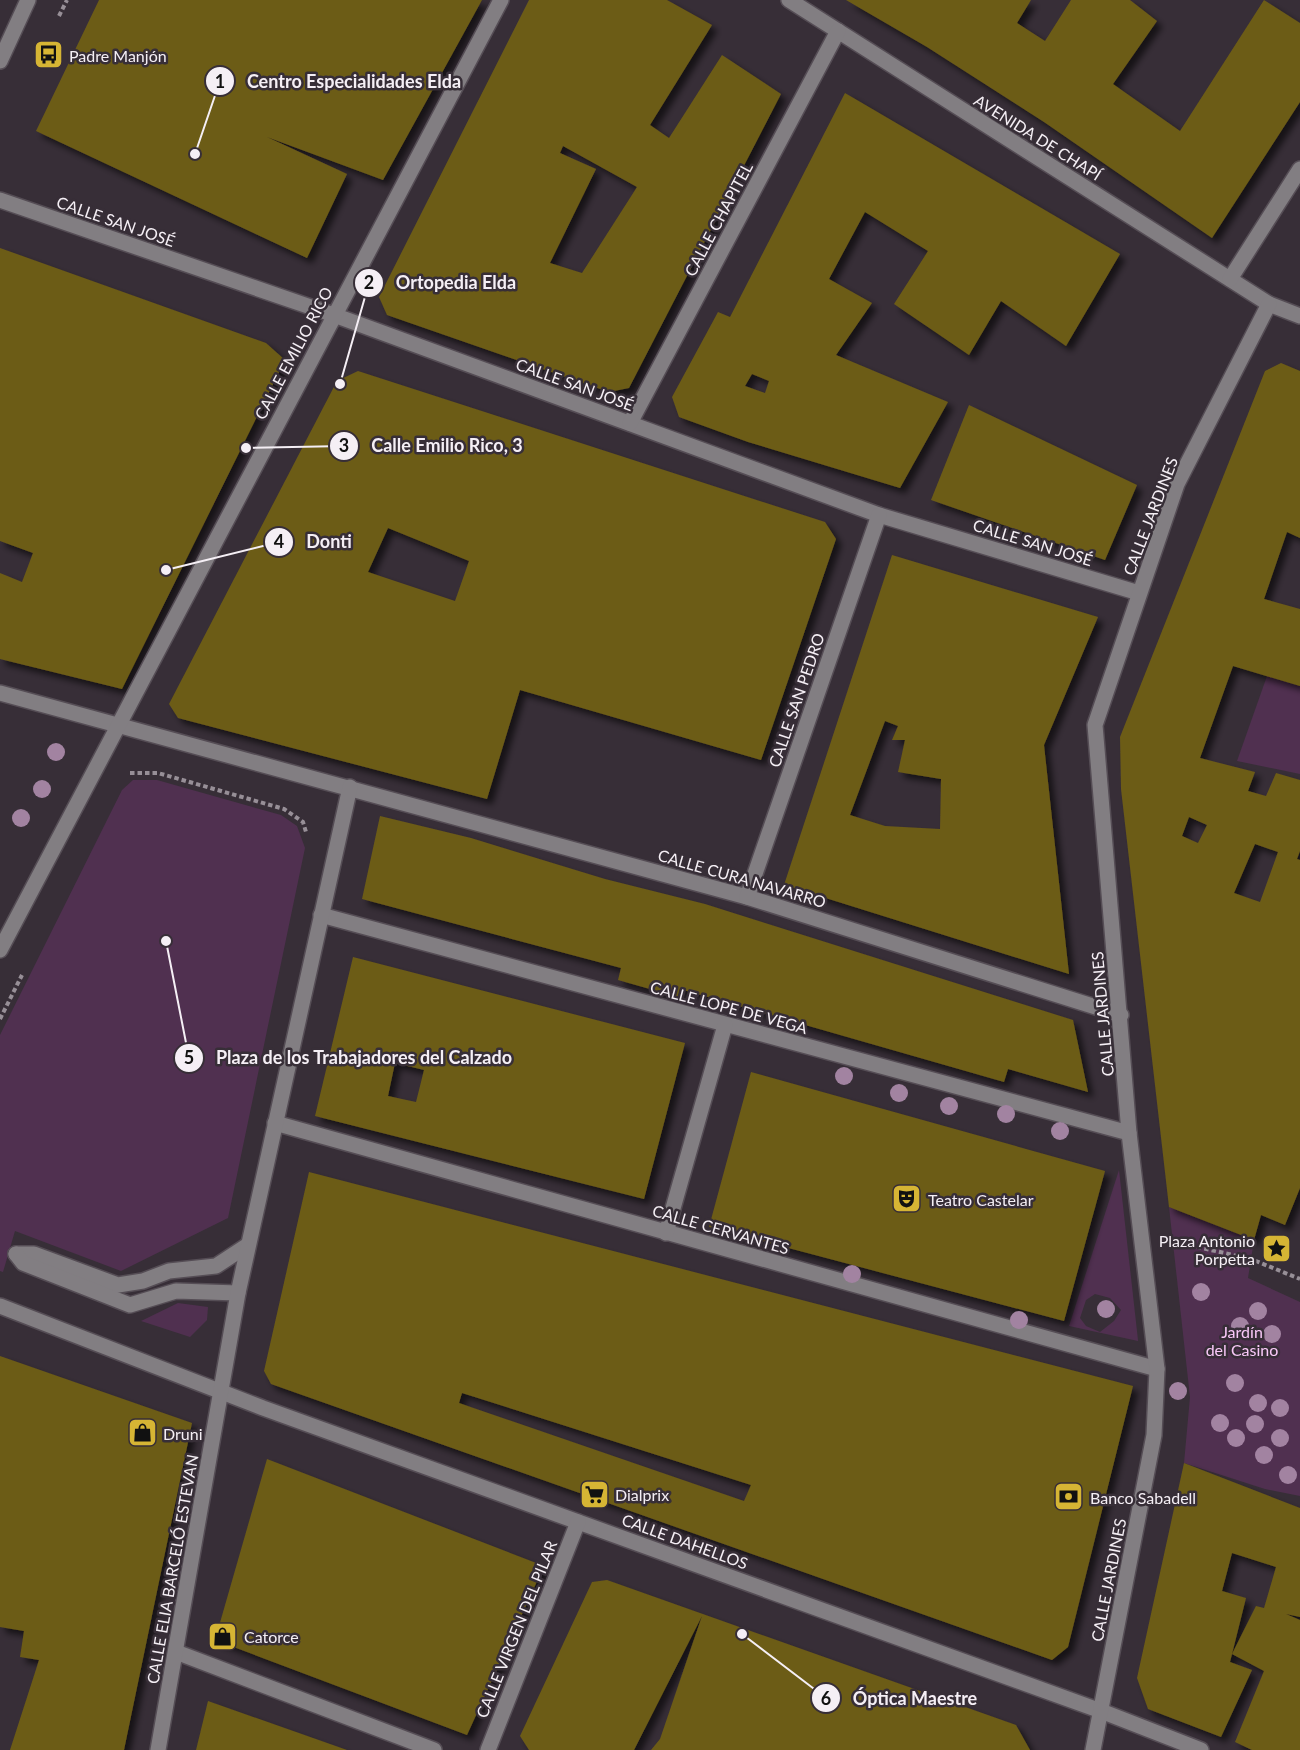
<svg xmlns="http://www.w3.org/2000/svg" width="1300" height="1750" font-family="Lato,sans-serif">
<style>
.green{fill:#503050;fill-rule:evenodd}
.building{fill:#6c5b17;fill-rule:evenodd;filter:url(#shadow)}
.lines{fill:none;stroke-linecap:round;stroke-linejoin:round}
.minor-casing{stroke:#554d55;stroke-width:18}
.path{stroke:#978f97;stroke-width:4;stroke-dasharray:4.5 3;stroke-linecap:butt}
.minor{stroke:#827e82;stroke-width:15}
.tree{fill:#a283a1}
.labels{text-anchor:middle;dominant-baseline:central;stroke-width:5;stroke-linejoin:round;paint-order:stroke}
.poi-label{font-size:16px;fill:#f5eff5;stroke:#372e37;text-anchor:start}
.street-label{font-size:16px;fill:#f5eff5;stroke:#372e37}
.park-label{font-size:16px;fill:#f9c8f8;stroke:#372e37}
.leader{fill:none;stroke:#f5eff5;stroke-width:2}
.callout-dot{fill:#f5eff5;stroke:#372e37;stroke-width:2}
.mark-label{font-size:18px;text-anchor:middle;font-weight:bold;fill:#111}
.callout-label{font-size:18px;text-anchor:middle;font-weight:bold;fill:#f5eff5;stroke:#372e37;stroke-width:5;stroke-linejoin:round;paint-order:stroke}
</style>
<defs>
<filter id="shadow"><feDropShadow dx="5.5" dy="5.5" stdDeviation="3" flood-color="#0009"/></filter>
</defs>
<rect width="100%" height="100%" fill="#372e37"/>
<g class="green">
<path d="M1267,676L1300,686V774L1237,761Z"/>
<path d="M133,780H157L281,815L297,826L305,848L228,1218L121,1271L15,1231L3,1272L0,1271V1035L122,790Z"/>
<path d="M1119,1170L1138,1340V1341L1069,1326ZM1095,1294L1110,1298L1121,1310L1114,1321L1100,1332L1086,1326L1080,1318L1086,1300Z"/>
<path d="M1169,1207L1254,1240L1248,1278L1300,1302V1496L1265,1489L1184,1463L1190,1397Z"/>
<path d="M178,1303L208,1307L207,1320L190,1337L141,1321Z"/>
</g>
<g class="building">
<path d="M99,0H482L383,180L267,137L347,174L307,258L36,131Z"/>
<path d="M529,0H667L712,25L650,125L669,138L722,55L781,94L629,388L609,392L387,315L379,297ZM563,146L637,187L582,273L550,263L596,169L560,153Z"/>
<path d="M846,0H1031L1017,23L1045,41L1071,0H1130L1157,21L1113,84L1180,131L1264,0L1300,23V102L1212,238L1044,122L927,47Z"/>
<path d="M845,93L1120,254L1066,346L1001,301L969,355L894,304L928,251L865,212L829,279L872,303L836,355L948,402L900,488L748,442L679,417L672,397L718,312L730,317ZM752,374L769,381L765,393L745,386Z"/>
<path d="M0,248L266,343L285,360L122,689L0,659V573L22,582L33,553L0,541Z"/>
<path d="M1281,363L1300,371V538L1287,532L1264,599L1300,609V686L1233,666L1200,758L1255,772L1248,791L1266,796L1276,773L1300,780V851L1297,859L1300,860V1188L1285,1225L1261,1215L1254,1240L1169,1207L1121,789L1120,737L1265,371ZM1189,817L1207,825L1198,843L1182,836ZM1255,844L1278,852L1260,902L1234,893Z"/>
<path d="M358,371L825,522L836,539L761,760L520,690L487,799L178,718L169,704L337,381ZM388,528L469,561L455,601L368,572Z"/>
<path d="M969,405L1137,485L1105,560L931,500Z"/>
<path d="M892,555L1098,617L1044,745L1069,974L784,885ZM885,721L898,726L892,740H905L898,772L941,779L940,829L885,826L850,815Z"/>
<path d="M380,816L471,838L605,879L705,904L1073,1020L1088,1092L1008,1069L1004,1082L680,989L678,997L618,980L621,968L362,899Z"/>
<path d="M353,957L685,1043L644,1199L315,1116ZM395,1063L424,1070L416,1102L388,1096Z"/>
<path d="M751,1072L1105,1171L1064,1321L709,1227Z"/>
<path d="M309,1172L1133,1386L1068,1647L1052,1660L271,1384L264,1371ZM462,1393L751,1485L744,1501L459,1403Z"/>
<path d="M0,1356L192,1423L124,1750H10L39,1660L20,1657L24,1631L0,1627Z"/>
<path d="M267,1459L544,1566L467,1735L215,1640Z"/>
<path d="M1184,1463L1300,1508V1617L1286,1614L1300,1620V1750H1252L1235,1742L1264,1671L1232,1654L1230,1662L1252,1670L1221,1737L1148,1709L1137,1678ZM1232,1553L1276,1567L1264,1608L1256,1606L1232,1654L1246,1598L1222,1591Z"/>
<path d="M607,1580L1016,1725L1030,1750H651L660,1739L702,1616L634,1750H529L520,1736L592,1582Z"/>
<path d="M208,1701L347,1750H196Z"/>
</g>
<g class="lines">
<defs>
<g id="minor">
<path d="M789,0L1269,304L1300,316"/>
<path d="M0,61L28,0"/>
<path d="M0,200L334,315L879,515L1139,593"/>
<path d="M1230,279L1300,169"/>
<path d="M630,423L838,31"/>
<path d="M0,693L747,897L1121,1015"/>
<path d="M747,897L879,515"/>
<path d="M321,915L1129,1133"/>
<path d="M0,950L501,0"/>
<path d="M275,1123L1157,1369"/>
<path d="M666,1233L725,1025"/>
<path d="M16,1254H34L118,1285L143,1281L169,1271L216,1266L248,1245"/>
<path d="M16,1254L23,1263L130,1305L176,1291L238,1293"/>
<path d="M0,1306L263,1408L1101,1711L1201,1750"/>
<path d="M176,1652L434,1750"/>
<path d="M158,1750L238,1293L350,787"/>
<path d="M488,1750L578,1522"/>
<path d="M1093,1750L1154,1435L1157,1369L1129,1133L1095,725L1177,484L1269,304"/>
</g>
</defs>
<use href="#minor" class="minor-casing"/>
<g class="path">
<path d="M59,16L67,0"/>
<path d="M130,773H158L284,809L303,822L306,832"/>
<path d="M0,1019L22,975"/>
<path d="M1175,1242L1251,1259L1300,1279"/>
</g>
<use href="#minor" class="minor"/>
</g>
<g class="tree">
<circle cx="56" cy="752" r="9"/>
<circle cx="42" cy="789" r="9"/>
<circle cx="21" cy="818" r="9"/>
<circle cx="844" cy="1076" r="9"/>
<circle cx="899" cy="1093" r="9"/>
<circle cx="949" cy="1106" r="9"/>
<circle cx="1006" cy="1114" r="9"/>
<circle cx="1060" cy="1131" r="9"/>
<circle cx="852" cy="1274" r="9"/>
<circle cx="1201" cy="1292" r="9"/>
<circle cx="1106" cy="1309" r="9"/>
<circle cx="1258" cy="1311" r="9"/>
<circle cx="1019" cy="1320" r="9"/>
<circle cx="1240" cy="1326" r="9"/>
<circle cx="1272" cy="1334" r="9"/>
<circle cx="1235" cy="1383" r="9"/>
<circle cx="1178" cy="1391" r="9"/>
<circle cx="1258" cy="1403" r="9"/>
<circle cx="1280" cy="1408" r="9"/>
<circle cx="1220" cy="1423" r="9"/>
<circle cx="1255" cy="1424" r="9"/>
<circle cx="1236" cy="1438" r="9"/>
<circle cx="1280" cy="1438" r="9"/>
<circle cx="1264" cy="1455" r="9"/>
<circle cx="1288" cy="1475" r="9"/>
</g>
<defs>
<symbol id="bus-square" viewBox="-11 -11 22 22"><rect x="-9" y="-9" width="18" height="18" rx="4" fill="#d6b534" stroke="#372e37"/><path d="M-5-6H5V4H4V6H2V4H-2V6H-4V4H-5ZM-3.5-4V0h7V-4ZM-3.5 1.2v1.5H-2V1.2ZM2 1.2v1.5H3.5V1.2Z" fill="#111"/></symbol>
<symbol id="theatre-square" viewBox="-11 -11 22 22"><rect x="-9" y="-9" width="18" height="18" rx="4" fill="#d6b534" stroke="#372e37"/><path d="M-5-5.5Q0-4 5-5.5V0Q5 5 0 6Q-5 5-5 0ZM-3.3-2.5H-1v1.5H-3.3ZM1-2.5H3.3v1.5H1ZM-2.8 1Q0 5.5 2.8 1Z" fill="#111"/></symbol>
<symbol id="sight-square" viewBox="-11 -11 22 22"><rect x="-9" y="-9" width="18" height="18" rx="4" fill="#d6b534" stroke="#372e37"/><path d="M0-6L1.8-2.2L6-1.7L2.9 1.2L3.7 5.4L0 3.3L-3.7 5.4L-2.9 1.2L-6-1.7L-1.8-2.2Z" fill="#111"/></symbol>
<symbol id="shop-square" viewBox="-11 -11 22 22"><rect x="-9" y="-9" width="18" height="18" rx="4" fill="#d6b534" stroke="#372e37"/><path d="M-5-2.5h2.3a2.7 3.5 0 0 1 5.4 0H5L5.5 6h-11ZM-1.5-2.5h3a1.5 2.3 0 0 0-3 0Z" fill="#111"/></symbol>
<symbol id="supermarket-square" viewBox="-11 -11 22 22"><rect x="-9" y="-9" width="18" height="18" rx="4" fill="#d6b534" stroke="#372e37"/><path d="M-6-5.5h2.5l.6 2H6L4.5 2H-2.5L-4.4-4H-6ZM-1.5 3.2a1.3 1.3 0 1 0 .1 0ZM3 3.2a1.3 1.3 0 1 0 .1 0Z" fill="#111"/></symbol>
<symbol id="bank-square" viewBox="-11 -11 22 22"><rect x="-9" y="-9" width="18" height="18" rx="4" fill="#d6b534" stroke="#372e37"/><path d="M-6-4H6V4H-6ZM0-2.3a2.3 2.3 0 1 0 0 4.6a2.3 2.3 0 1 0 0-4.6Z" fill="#111"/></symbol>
</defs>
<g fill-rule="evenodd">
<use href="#bus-square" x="32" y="38" width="33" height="33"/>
<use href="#theatre-square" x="890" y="1182" width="33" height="33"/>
<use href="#sight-square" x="1260" y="1232" width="33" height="33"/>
<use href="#shop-square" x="126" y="1416" width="33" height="33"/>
<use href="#supermarket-square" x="578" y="1478" width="33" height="33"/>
<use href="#bank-square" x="1052" y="1480" width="33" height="33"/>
<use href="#shop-square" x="206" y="1620" width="33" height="33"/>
</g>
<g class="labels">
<g class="poi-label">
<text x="69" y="55">Padre Manjón</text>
<text x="928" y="1199">Teatro Castelar</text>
<text x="1255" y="1240" text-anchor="end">Plaza Antonio<tspan x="1255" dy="18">Porpetta</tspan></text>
<text x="163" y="1433">Druni</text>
<text x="615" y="1494">Dialprix</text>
<text x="1090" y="1497">Banco Sabadell</text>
<text x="244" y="1636">Catorce</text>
</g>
<g class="street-label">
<text transform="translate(1038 137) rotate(32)">AVENIDA DE CHAPÍ</text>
<text transform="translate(718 219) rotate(-62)">CALLE CHAPITEL</text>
<text transform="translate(116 221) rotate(19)">CALLE SAN JOSÉ</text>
<text transform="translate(293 353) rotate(-62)">CALLE EMILIO RICO</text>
<text transform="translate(575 384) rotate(20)">CALLE SAN JOSÉ</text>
<text transform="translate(1150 516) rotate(-69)">CALLE JARDINES</text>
<text transform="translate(1033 542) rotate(17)">CALLE SAN JOSÉ</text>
<text transform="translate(796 700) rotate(-71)">CALLE SAN PEDRO</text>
<text transform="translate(742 878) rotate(16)">CALLE CURA NAVARRO</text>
<text transform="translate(729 1007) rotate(15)">CALLE LOPE DE VEGA</text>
<text transform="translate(1102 1014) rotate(-95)">CALLE JARDINES</text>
<text transform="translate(721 1229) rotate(16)">CALLE CERVANTES</text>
<text transform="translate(685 1541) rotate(20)">CALLE DAHELLOS</text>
<text transform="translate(172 1569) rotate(-80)">CALLE ELIA BARCELÓ ESTEVAN</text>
<text transform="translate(1108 1580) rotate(-79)">CALLE JARDINES</text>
<text transform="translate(516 1629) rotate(-68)">CALLE VIRGEN DEL PILAR</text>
</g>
<g class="park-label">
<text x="1242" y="1331">Jardín<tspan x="1242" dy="18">del Casino</tspan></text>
</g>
</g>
<path class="leader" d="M195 154L220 81M340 384L369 283M246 448L344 446M166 570L279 542M166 941L189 1058M742 1634L826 1698"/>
<g class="callout-dot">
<circle cx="195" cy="154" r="6"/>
<circle cx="340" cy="384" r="6"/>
<circle cx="246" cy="448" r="6"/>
<circle cx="166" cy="570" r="6"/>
<circle cx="166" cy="941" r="6"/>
<circle cx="742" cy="1634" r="6"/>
<circle cx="220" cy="81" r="15"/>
<circle cx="369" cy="283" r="15"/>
<circle cx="344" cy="446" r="15"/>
<circle cx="279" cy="542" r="15"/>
<circle cx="189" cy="1058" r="15"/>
<circle cx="826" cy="1698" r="15"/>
</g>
<g class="mark-label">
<text x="220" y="88">1</text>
<text x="369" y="289">2</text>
<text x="344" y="452">3</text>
<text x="279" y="548">4</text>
<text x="189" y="1064">5</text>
<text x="826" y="1705">6</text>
</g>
<g class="callout-label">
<text x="354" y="88">Centro Especialidades Elda</text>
<text x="456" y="289">Ortopedia Elda</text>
<text x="447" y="452">Calle Emilio Rico, 3</text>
<text x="329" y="548">Donti</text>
<text x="364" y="1064">Plaza de los Trabajadores del Calzado</text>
<text x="915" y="1705">Óptica Maestre</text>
</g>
</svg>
